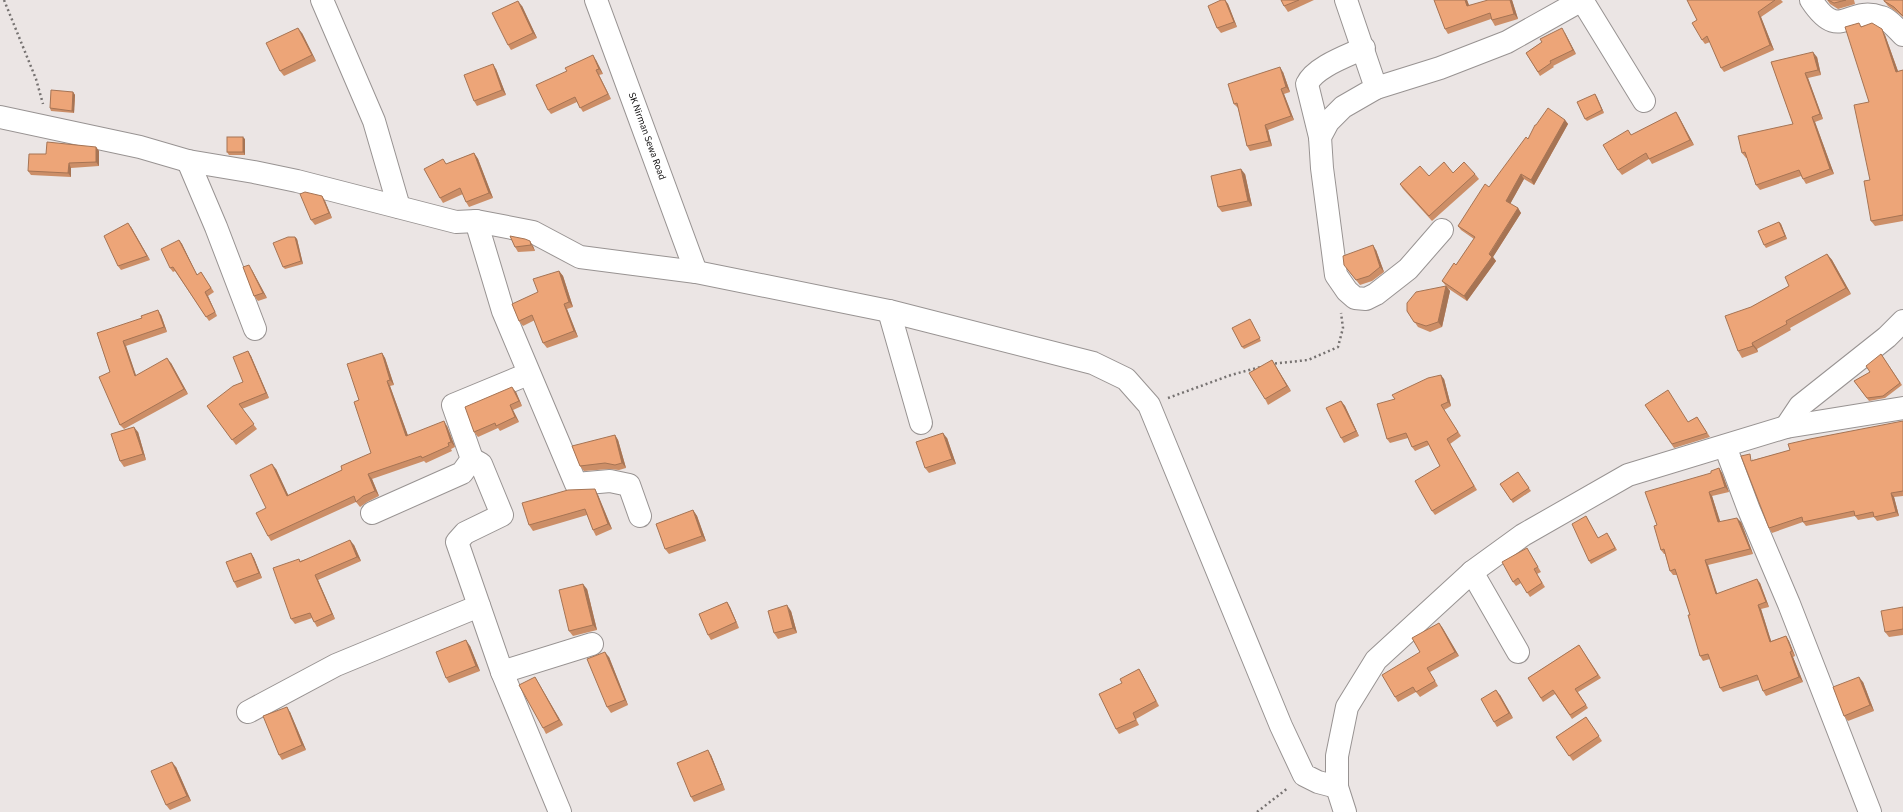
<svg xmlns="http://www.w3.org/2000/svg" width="1903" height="812" font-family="'Source Sans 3',sans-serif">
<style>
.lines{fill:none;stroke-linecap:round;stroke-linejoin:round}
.minor-casing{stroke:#989392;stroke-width:24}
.tertiary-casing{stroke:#989392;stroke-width:24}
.path{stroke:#767271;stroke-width:2.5;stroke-dasharray:2 3;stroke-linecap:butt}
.minor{stroke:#fff;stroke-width:22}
.tertiary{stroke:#fff;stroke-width:22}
.wall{fill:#cc8e67}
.shaded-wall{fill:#a67454}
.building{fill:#eda578;stroke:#a67454}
.labels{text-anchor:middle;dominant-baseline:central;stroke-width:4;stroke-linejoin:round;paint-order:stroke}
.street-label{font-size:10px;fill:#121010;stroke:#fff}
</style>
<rect width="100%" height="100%" fill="#ebe5e4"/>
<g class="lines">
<defs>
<g id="minor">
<path d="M322,0L374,121L399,207"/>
<path d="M596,0L696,272"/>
<path d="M1346,0L1376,88L1343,107L1328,122L1320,137L1322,168L1336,275L1347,291L1355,298L1366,299L1376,294L1408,269L1442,230"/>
<path d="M1582,0L1644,101"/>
<path d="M1811,0C1840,44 1847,5 1881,17C1889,19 1897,29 1903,35"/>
<path d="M1376,88L1440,68L1507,42L1582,0"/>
<path d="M0,117L140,147L188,161L254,172L297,181L456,222L476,221L533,232L580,257L696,272L889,311L1093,363L1126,379L1149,405L1281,726L1304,775L1318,782L1337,787"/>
<path d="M1320,137L1307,84C1315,67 1347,56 1364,48"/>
<path d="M188,161L216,227L255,329"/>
<path d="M476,221L503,311L576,484L610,481L629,485L640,516"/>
<path d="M889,311L921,423"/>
<path d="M1786,427L1800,406L1887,337L1903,321"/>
<path d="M1725,446L1749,510L1789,604L1870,812"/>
<path d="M472,459L481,464L502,515L465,533L457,542L502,672L560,812"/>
<path d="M372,513L462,473L472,459L453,405L528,374"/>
<path d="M1472,572L1518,652"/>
<path d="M502,672L592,644"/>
<path d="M248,712L336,665L479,606"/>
</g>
<path id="tertiary" d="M1345,812L1337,787V756L1347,707L1376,660L1472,572L1523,535L1628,475L1786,427L1903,408"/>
</defs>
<use href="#minor" class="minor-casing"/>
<use href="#tertiary" class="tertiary-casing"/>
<g class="path">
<path d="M4,0L36,79L43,104"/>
<path d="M1270,364L1308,360L1338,347L1343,328L1341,313"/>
<path d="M1168,398L1231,375L1264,366"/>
<path d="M1257,812L1288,788"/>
</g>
<use href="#minor" class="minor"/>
<use href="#tertiary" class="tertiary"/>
</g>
<g class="wall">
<path d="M1221,0H1225L1228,4L1237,27L1221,33L1217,28Z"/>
<path d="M1281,0H1314L1288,12L1284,6Z"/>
<path d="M1434,0H1467L1469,5L1512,0L1518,19L1495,26L1491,19L1448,34L1445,29Z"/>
<path d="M1687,0H1781L1783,2L1761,17L1774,50L1724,72L1721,68L1710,42L1705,44L1702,40L1697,20Z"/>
<path d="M1827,0H1854L1855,4L1838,9L1830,4Z"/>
<path d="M1903,0V17L1898,13L1888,6L1884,1Z"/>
<path d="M522,6L537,38L511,50L508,45Z"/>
<path d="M1862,27L1885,35L1898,71L1903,70V221L1875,226L1871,221L1869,102Z"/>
<path d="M302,33L316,61L284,76L280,71Z"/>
<path d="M1565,33L1576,54L1553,66L1554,67L1540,76L1526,53L1542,42Z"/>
<path d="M1817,57L1821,75L1808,78L1823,119L1815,122L1834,174L1806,184L1803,179L1801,176L1760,190L1756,185L1747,158H1746L1742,153L1793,124L1771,62Z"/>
<path d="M596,60L603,74L599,75L611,99L583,112L577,102L551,114L548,110Z"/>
<path d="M496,69L506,95L477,106L474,101Z"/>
<path d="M1283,72L1290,92L1284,94L1294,120L1268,130L1272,146L1250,151L1247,146L1238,108L1234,104Z"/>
<path d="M73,92L75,95L74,113L51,111L50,108Z"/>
<path d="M1595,94L1604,113L1587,121L1585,119Z"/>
<path d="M1676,112L1679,117L1694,145L1652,164L1649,159L1622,175L1618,170L1632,135Z"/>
<path d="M1565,120L1568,124L1534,185L1524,179L1510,204L1518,208L1521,213L1493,257L1496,261L1467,301L1446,287L1450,291L1442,327L1430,332L1418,327L1407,311L1446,286L1442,281L1456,265L1474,239L1461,230L1458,226L1528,139L1536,125Z"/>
<path d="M245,139V155H229L227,152Z"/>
<path d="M96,147L99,151V166L71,168V177L31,175L28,171L46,154Z"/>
<path d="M474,153L478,159L493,198L469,207L466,202L463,194L443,203L440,198L446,164Z"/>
<path d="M1453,173L1475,174L1479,179L1432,221L1403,189L1400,184L1429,176Z"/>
<path d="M1245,174L1252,206L1222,212L1218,207Z"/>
<path d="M322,196L325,201L332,218L315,225L311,220Z"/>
<path d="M1779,222L1781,224L1787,239L1766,248L1764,245Z"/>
<path d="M131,227L150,260L121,270L118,266Z"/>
<path d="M510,236L533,246L535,251L518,252L515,247Z"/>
<path d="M295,237L297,239L303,264L285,269L283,267Z"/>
<path d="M179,240L182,244L197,275L201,272L214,292L208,296L217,316L209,321L175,271L173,272L170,268Z"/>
<path d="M1376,250L1384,272L1372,281L1360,285L1348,270Z"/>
<path d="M1827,254L1832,260L1851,294L1790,328L1791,330L1757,349L1758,352L1742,358L1738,351L1751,307L1789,286Z"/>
<path d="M252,270L267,298L258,301L254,296Z"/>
<path d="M559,271L563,276L573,307L567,309L578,337L547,348L543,343L535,320L523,326L519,321Z"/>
<path d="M161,315L167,332L126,346L136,376L171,363L188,394L124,429L120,425L110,372L97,333Z"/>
<path d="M1252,322L1261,341L1244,349L1242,347Z"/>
<path d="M248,351L251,356L269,398L242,409L257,429L236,445L207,406L243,382Z"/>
<path d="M382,353L385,358L394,385L390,386L408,436L447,426L455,447L451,449L452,451L426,463L424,461L372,479L379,496L367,502L360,507L356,502L271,541L268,536L266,508L276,469L288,495L342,470L371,453L359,400Z"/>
<path d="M1881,354L1902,385L1885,398L1869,401L1854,381L1870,372Z"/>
<path d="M1272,360L1291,391L1268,405L1265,399Z"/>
<path d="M1444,379L1451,406L1444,410L1461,436L1450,444L1477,490L1435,515L1432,511L1440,466L1429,445L1415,451L1412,447L1408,438L1390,443L1387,439L1395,399Z"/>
<path d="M516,392L522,406L513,410L519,422L500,431L498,428L478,437L474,432Z"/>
<path d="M1341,401L1345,406L1359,436L1344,443L1341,438Z"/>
<path d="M1645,405L1688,422L1697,417L1710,437L1674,448Z"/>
<path d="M1903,421V496L1894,497L1899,516L1877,521L1874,517L1858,520L1855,516L1806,526L1803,522L1772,533L1769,528L1752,458L1753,460Z"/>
<path d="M138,432L146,460L124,467L120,461Z"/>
<path d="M615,435L618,440L626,468L619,470L609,469L584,471L580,466Z"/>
<path d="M947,438L956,464L929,473L925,468Z"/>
<path d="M1719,468L1722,473L1729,492L1712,496L1720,522H1741L1753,554L1708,565L1717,594L1760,583L1769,607L1761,609L1771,641L1786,636L1789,641L1795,656L1793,657L1803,682L1766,696L1763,691L1759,680L1723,692L1720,688L1710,659L1703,661L1700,656L1690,615L1677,575H1673L1670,571L1665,554H1664L1661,550L1657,525L1711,473Z"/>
<path d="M1518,472L1531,491L1513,503L1500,484Z"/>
<path d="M598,495L612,529L596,536L593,530L587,515L533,531L529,525Z"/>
<path d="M693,510L697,516L706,541L669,554L665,549Z"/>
<path d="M1586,516L1598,538L1609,536L1617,550L1591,564L1589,561Z"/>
<path d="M354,545L361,561L318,580L335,619L317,627L312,618L295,624L291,619L299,559L300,561Z"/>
<path d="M251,553L254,558L262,578L237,588L234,582Z"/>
<path d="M1530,553L1541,572L1537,574L1545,587L1530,597L1521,583L1516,586L1513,582Z"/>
<path d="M587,589L597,630L573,636L569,631Z"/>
<path d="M727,602L730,607L739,628L711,640L708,635Z"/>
<path d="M1903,607V635L1889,637L1885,632Z"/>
<path d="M791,611L797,633L778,639L774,633Z"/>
<path d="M1442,627L1459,656L1430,672L1438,686L1420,697L1416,692L1398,702L1395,697L1420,652Z"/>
<path d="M1579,645L1601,678L1578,692L1588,708L1572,719L1555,694L1543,702L1528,678Z"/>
<path d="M470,646L480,671L449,683L446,678Z"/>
<path d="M609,657L628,705L611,713L607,707Z"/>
<path d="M1139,669L1142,674L1159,706L1136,719L1139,725L1119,734L1116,729L1122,683Z"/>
<path d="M535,677L538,682L563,725L546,734L543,728Z"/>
<path d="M1863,682L1874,711L1848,721L1844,716Z"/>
<path d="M1500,695L1513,718L1497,727L1494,722Z"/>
<path d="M290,712L306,750L282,760L279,755Z"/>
<path d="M1586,717L1602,741L1573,761L1556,737Z"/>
<path d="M711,755L725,790L694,802L691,797Z"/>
<path d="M176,767L191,801L170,810L166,805Z"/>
</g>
<g class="shaded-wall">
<path d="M1225,0L1228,4L1237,27L1234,22Z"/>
<path d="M1465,0H1467L1471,11L1467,6Z"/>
<path d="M1510,0H1512L1518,19L1514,14Z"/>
<path d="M518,1L522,6L537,38L533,33Z"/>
<path d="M1758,12L1761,17L1774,50L1770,45Z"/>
<path d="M298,28L302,33L316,61L312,55Z"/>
<path d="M1562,28L1565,33L1576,54L1573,50Z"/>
<path d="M1882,29L1885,35L1900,77L1896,72Z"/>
<path d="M1813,52L1817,57L1821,75L1818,70Z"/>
<path d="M593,55L596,60L603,74L599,69Z"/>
<path d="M493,64L496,69L506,95L502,90Z"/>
<path d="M1280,67L1283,72L1290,92L1286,87Z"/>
<path d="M596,70L599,75L611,99L608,94Z"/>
<path d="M1805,73L1808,78L1823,119L1820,114Z"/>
<path d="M1281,89L1284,94L1294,120L1291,116Z"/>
<path d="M73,92L75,95L74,113L72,111Z"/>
<path d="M1595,94L1597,97L1604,113L1602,110Z"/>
<path d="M1676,112L1679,117L1694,145L1690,140Z"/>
<path d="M1812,117L1815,122L1834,174L1830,169Z"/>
<path d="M1565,120L1568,124L1534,185L1531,180Z"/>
<path d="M1265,125L1268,130L1272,146L1269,141Z"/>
<path d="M243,137L245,139V155L243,152Z"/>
<path d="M96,147L99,151V166L96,162Z"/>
<path d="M474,153L478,159L493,198L489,193Z"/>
<path d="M69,163L71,168V177L68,173Z"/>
<path d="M1241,169L1245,174L1252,206L1248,201Z"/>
<path d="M1521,174L1524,179L1509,206L1506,201Z"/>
<path d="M322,196L325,201L332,218L329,213Z"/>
<path d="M1518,208L1521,213L1493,257L1496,261L1467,301L1464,296Z"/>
<path d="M1779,222L1781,224L1787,239L1785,236Z"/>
<path d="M128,223L131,227L150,260L147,256Z"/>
<path d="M295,237L297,239L303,264L301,261Z"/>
<path d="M179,240L182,244L199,279L197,275Z"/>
<path d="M530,241L533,246L535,251L531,245Z"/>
<path d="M1373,245L1376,250L1384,272L1380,267Z"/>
<path d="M1827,254L1832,260L1851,294L1846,288Z"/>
<path d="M249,265L252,270L267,298L263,293Z"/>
<path d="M559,271L563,276L573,307L569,302Z"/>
<path d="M1446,286L1450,291L1442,327L1438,322Z"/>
<path d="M205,292L208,296L217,316Z"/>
<path d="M564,304L567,309L578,337L574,331Z"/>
<path d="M158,310L161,315L167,332L164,327Z"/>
<path d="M123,341L126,346L138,381L135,376Z"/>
<path d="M1752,343L1757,349L1758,352L1753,346Z"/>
<path d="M248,351L251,356L269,398L266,393Z"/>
<path d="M382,353L385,358L394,385L390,380Z"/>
<path d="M167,358L171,363L188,394L184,389Z"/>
<path d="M1272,360L1275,365L1291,391L1287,386Z"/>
<path d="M1441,375L1444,379L1451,406L1448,402Z"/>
<path d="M387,381L390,386L410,441L406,436Z"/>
<path d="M512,387L516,392L522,406L519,401Z"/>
<path d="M1341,401L1345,406L1359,436L1356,431Z"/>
<path d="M510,405L513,410L519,422L515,417Z"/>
<path d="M444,421L447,426L455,447L451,442Z"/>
<path d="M134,427L138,432L146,460L143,454Z"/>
<path d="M943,433L947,438L956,464L952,459Z"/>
<path d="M615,435L618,440L626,468L622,463Z"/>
<path d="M272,464L276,469L291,501L287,496Z"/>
<path d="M1719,468L1722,473L1729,492L1725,487Z"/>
<path d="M368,474L372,479L379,496L375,491Z"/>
<path d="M595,489L598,495L612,529L608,524Z"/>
<path d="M1709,492L1712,496L1722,527L1718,522Z"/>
<path d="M1891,493L1894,497L1899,516L1896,512Z"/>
<path d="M693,510L697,516L706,541L702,536Z"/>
<path d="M1737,518L1741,522L1753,554L1750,549Z"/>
<path d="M350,540L354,545L361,561L357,557Z"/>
<path d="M251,553L254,558L262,578L259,573Z"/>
<path d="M1705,560L1708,565L1719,599L1716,594Z"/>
<path d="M315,575L318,580L335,619L332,614Z"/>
<path d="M1757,579L1760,583L1769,607L1766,602Z"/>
<path d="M583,584L587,589L597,630L593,625Z"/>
<path d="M727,602L730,607L739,628L736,622Z"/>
<path d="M787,605L791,611L797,633L793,628Z"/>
<path d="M1758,605L1761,609L1773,647L1770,642Z"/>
<path d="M1439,623L1442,627L1459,656L1455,652Z"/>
<path d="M1786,636L1789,641L1795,656L1792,651Z"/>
<path d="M466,640L470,646L480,671L476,666Z"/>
<path d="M605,652L609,657L628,705L625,700Z"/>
<path d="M1790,652L1793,657L1803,682L1799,677Z"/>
<path d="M1139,669L1142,674L1159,706L1156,701Z"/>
<path d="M535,677L538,682L563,725L559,720Z"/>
<path d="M1859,677L1863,682L1874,711L1870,705Z"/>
<path d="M1496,690L1500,695L1513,718L1509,713Z"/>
<path d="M287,707L290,712L306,750L302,745Z"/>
<path d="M708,750L711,755L725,790L722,784Z"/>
<path d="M172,762L176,767L191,801L187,796Z"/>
</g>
<g class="building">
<path d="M1221,0H1225L1234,22L1217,28L1208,6Z"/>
<path d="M1281,0H1299L1284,6Z"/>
<path d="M1434,0H1465L1467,6L1488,0H1510L1514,14L1492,20L1490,13L1445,29Z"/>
<path d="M1687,0H1775L1758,12L1770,45L1721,68L1707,36L1702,40L1692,23L1697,20Z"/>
<path d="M1828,0H1846L1834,3Z"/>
<path d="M1884,0H1903V16L1894,7L1884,1Z"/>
<path d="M518,1L533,33L508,45L492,13Z"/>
<path d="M1859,23L1861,27L1872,23L1882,29L1896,72L1903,70V215L1871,221L1864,181L1870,180L1854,105L1869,102L1845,27Z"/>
<path d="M298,28L312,55L280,71L266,43Z"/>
<path d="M1562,28L1573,50L1550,61L1551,63L1538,72L1526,53L1542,42L1540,39Z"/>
<path d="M1813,52L1818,70L1805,73L1820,114L1812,117L1830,169L1803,179L1799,170L1756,185L1745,152L1742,153L1738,136L1793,124L1771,62Z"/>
<path d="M593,55L599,69L596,70L608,94L580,108L575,97L548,110L536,85L567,71L565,68Z"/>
<path d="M493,64L502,90L474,101L464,75Z"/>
<path d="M1280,67L1286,87L1281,89L1291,116L1265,125L1269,141L1247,146L1237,103L1234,104L1228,84Z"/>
<path d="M51,90L73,92L72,111L50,108Z"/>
<path d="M1595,94L1602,110L1585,119L1577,102Z"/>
<path d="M1548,108L1565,120L1531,180L1521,174L1506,201L1518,208L1489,254L1492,257L1464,296L1442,281L1454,263L1456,265L1475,237L1458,226L1485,184L1489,187L1526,137L1528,139L1535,125H1536Z"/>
<path d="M1676,112L1690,140L1649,159L1646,153L1618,170L1603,145L1628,130L1631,135Z"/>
<rect x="227" y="137" width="16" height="15"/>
<path d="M47,142L96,147V162L69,163L68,173L28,171L29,154H46Z"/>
<path d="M474,153L489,193L466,202L460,188L440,198L424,169L443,159L446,164Z"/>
<path d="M1444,162L1453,173L1464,162L1475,174L1429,216L1400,184L1420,166L1429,176Z"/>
<path d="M1241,169L1248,201L1218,207L1211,176Z"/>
<path d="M305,192L322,196L329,213L311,220L300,194Z"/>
<path d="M1779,222L1785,236L1764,245L1758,231Z"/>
<path d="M128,223L147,256L118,266L104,236Z"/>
<path d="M510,236L525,239L530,241L531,245L515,247Z"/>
<path d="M288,237H295L301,261L283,267L273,243Z"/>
<path d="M179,240L197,275L201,272L211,288L205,292L215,312L206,317L173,267L170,268L161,249Z"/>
<path d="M1373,245L1380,267L1369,276L1356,280L1344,265L1343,256Z"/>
<path d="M1827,254L1846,288L1786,321L1787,324L1752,343L1753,346L1738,351L1725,316L1751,307L1789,286L1785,277Z"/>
<path d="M249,265L263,293L254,296L243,267Z"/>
<path d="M559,271L569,302L564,304L574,331L543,343L532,315L519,321L512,304L538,292L533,279Z"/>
<path d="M1446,286L1438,322L1426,326L1414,322L1407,311V303L1416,292Z"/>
<path d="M158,310L164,327L123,341L135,376L167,358L184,389L120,425L99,377L110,372L97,333L142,318L141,316Z"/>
<path d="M1250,319L1260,338L1242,347L1232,328Z"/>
<path d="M248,351L266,393L239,404L254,424L232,440L207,406L233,386L243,382L233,357Z"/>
<path d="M382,353L390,380L387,381L406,436L444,421L451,442L448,443L449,446L422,458L421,456L368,474L375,491L363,496L356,502L354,496L268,536L256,513L266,508L250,475L272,464L287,496L342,470L341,466L371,453L354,402L359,400L347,364Z"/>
<path d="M1881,354L1900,383L1883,396L1867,398L1854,381L1870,372L1866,366Z"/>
<path d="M1272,360L1287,386L1265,399L1249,373Z"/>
<path d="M1441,375L1448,402L1441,405L1458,432L1447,439L1474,486L1432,511L1415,481L1440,466L1427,441L1412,447L1406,433L1387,439L1377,404L1395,399L1392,395L1428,378Z"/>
<path d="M512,387L519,401L510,405L515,417L496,426L495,423L474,432L465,407Z"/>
<path d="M1668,390L1688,422L1697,417L1707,433L1672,444L1645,405Z"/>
<path d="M1341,401L1356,431L1341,438L1326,408Z"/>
<path d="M1903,421V491L1891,493L1896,512L1874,517L1873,512L1855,516L1854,511L1803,522L1802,517L1769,528L1741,456L1750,454L1751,461L1790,450L1788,444L1810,439Z"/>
<path d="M134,427L143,454L120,461L111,434Z"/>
<path d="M943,433L952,459L925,468L916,442Z"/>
<path d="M615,435L622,463L615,465L605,463L580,466L572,446Z"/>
<path d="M1719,468L1725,487L1709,492L1718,522L1737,518L1750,549L1705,560L1716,594L1757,579L1766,602L1758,605L1770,642L1786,636L1792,651L1790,652L1799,677L1763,691L1757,675L1720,688L1708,654L1700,656L1688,615H1690L1675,569L1670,571L1664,549L1661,550L1654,526L1657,525L1645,492L1711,473V471Z"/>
<path d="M1518,472L1529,488L1511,500L1500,484Z"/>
<path d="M595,489L608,524L593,530L585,509L529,525L522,503L568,490Z"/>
<path d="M693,510L702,536L665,549L656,524Z"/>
<path d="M1586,516L1598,538L1607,533L1615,548L1589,561L1572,524Z"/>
<path d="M350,540L357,557L315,575L332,614L314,622L310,613L291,619L273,568L299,559L300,562Z"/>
<path d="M1527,548L1538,567L1534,569L1542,583L1527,593L1518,578L1513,582L1502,562Z"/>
<path d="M251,553L259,573L234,582L226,562Z"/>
<path d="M583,584L593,625L569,631L559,590Z"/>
<path d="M727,602L736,622L708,635L699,614Z"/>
<path d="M787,605L793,628L774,633L768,611Z"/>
<path d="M1903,607V629L1885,632L1881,611Z"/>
<path d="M1439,623L1455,652L1427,668L1435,681L1416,692L1413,687L1395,697L1382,675L1420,652L1412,638Z"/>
<path d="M466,640L476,666L446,678L436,652Z"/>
<path d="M1579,645L1598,675L1575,689L1586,705L1570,715L1553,690L1541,698L1528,678Z"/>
<path d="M605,652L625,700L607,707L587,659Z"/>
<path d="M1139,669L1156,701L1133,713L1136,720L1116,729L1099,694L1122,683L1120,679Z"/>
<path d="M535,677L559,720L543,728L519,685Z"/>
<path d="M1859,677L1870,705L1844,716L1833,687Z"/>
<path d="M1496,690L1509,713L1494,722L1481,699Z"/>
<path d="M287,707L302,745L279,755L263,716Z"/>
<path d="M1586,717L1599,736L1569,756L1556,737Z"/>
<path d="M708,750L722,784L691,797L677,763Z"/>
<path d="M172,762L187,796L166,805L151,771Z"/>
</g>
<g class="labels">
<g class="street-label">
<text transform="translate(647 136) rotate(70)">SK Nirman Sewa Road</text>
</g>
</g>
</svg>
